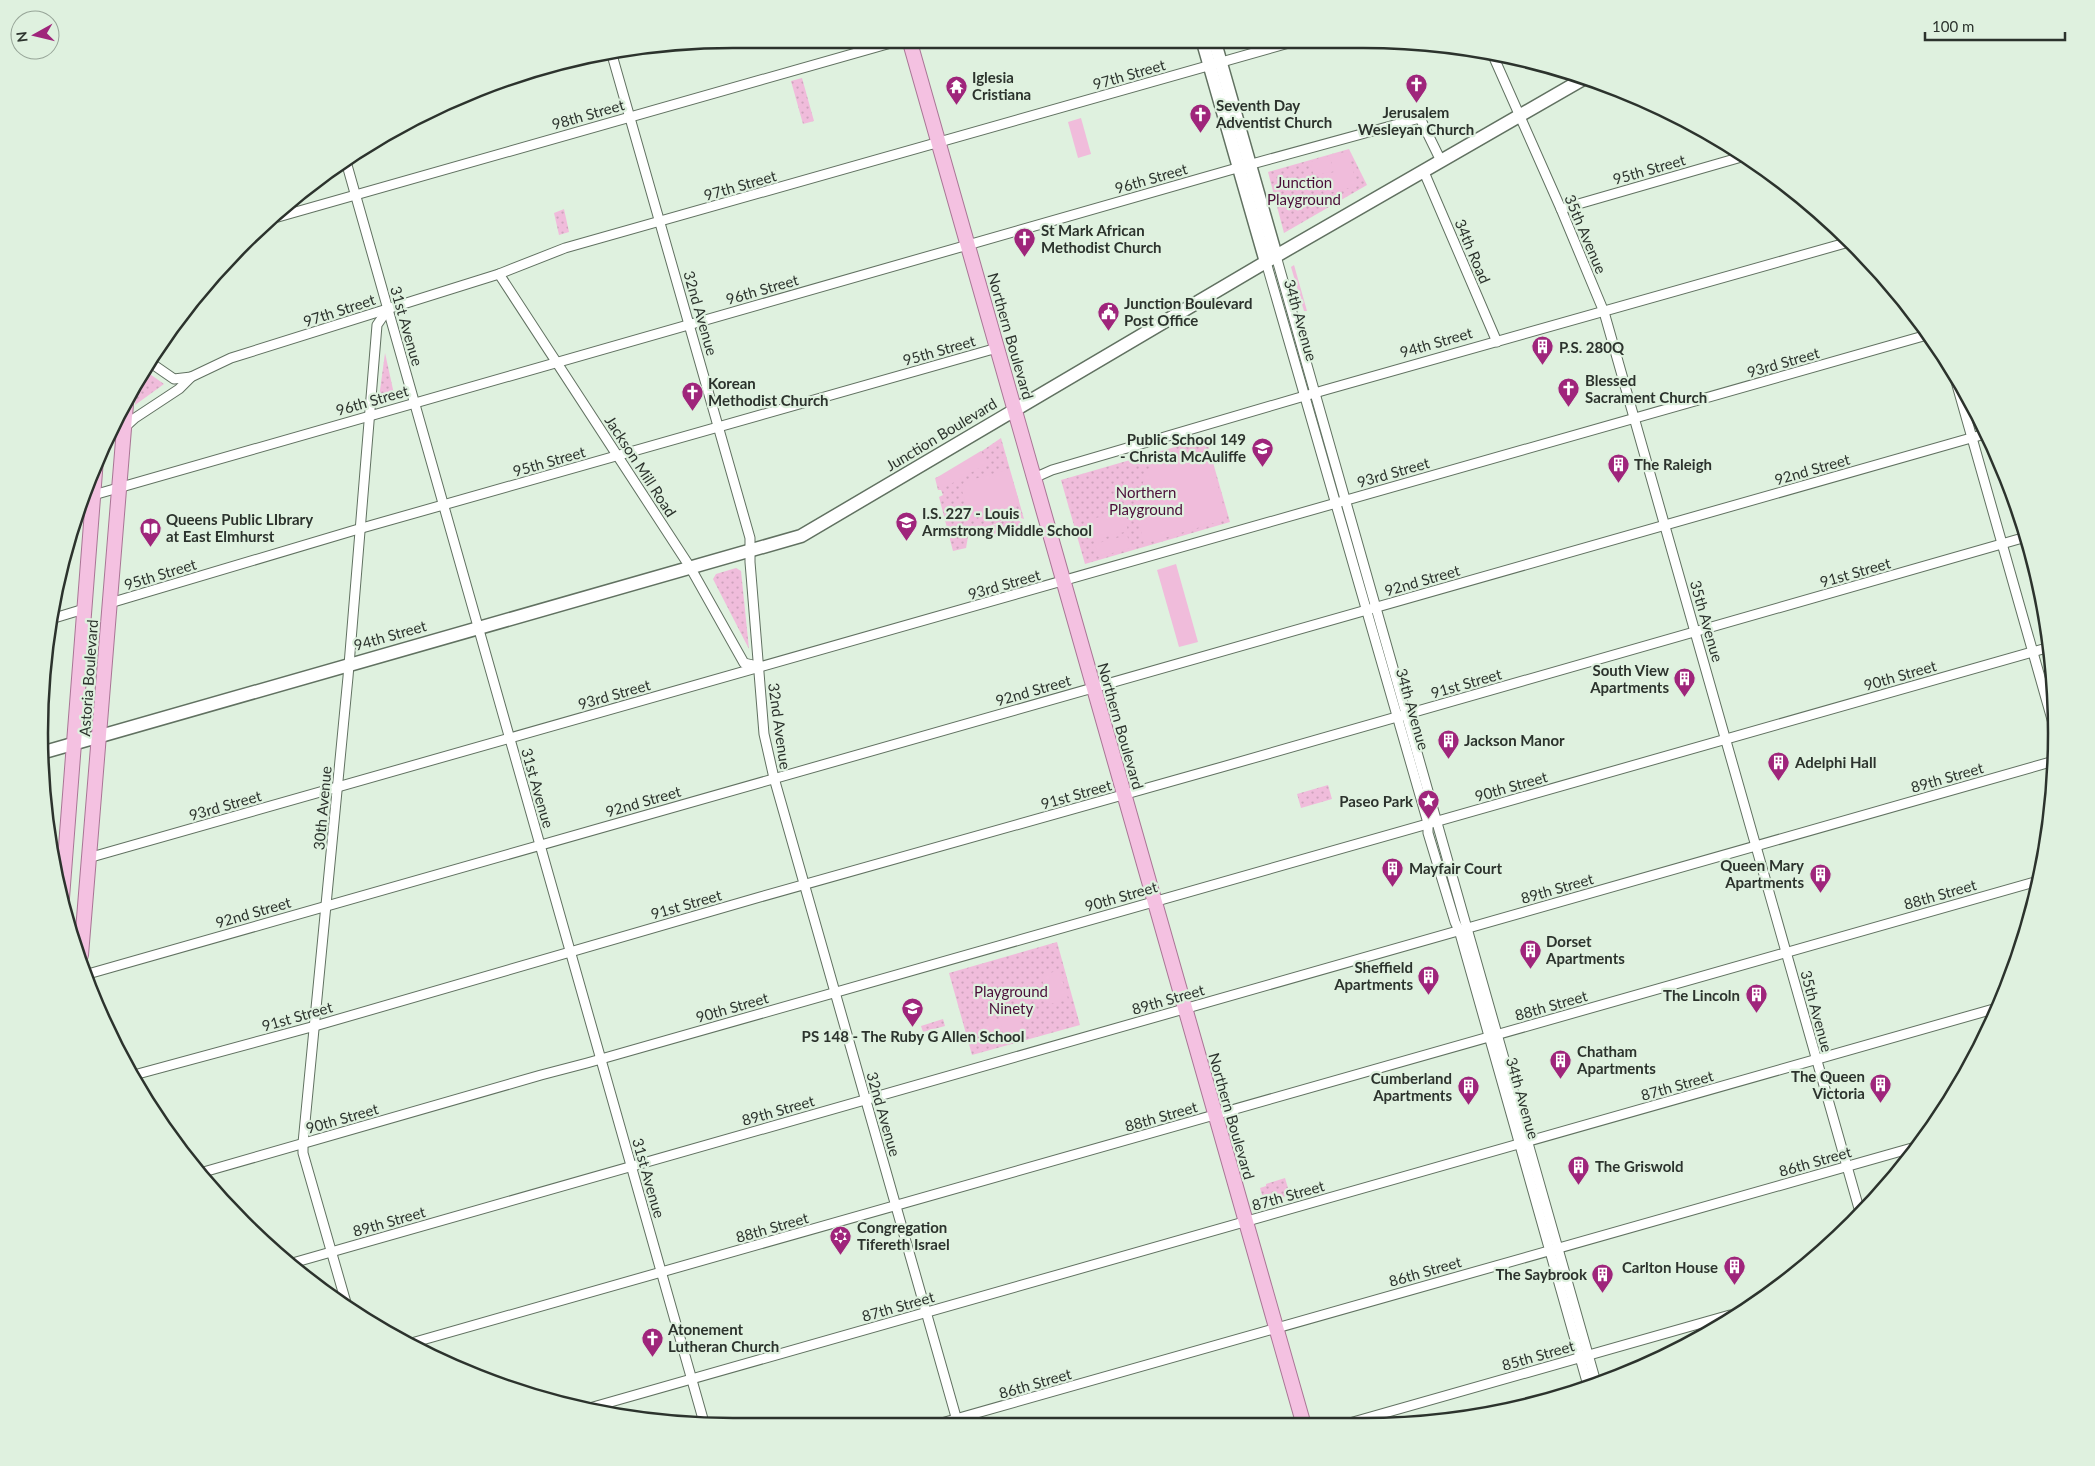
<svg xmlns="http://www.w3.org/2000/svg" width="2095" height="1466" font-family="Lato,sans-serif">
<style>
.grass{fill:url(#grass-dots)}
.garden{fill:#f0bcdb}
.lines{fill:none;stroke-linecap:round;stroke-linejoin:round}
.street-casing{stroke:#617161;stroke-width:11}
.secondary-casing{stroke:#617161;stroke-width:15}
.primary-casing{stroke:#a97595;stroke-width:16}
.street{stroke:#fff;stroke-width:9}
.secondary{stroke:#fff;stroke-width:12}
.primary{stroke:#f4c1e1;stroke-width:14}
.labels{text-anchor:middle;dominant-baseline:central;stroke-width:4.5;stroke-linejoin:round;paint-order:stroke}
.street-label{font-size:15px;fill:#2c332d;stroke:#dff1df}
.poi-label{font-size:15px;font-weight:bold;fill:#2c332d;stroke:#dff1df;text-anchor:start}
.park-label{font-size:15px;fill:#4b0d39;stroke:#dff1df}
.rim{fill:none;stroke:#2c332d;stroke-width:2.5}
</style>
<defs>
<pattern id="grass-dots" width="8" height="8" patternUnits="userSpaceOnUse" patternTransform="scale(1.25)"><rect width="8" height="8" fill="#f0bcdb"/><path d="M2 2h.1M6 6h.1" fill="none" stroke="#cea2bc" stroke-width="1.8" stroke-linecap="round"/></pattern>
</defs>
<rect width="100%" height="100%" fill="#dff1df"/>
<g class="grass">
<path d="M802,78L814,121L803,124L791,81Z"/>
<path d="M1349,149L1367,185L1284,233L1268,172Z"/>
<path d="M564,209L569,232L559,235L554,213Z"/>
<path d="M385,353L394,394L379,398Z"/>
<path d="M144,370L164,384L135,405L137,382Z"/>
<path d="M1001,438L1024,519C1007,514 1005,521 990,526C983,528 976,529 969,531L966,548L953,551L939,497L943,495L941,490H938L935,478L951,472Z"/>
<path d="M1206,438L1230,522L1085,564L1061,480Z"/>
<path d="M1008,518H1015L1025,525L994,534L991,527Z"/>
<path d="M736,568L741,571L749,649L713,579L716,574Z"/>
<path d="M1328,785L1332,799L1301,808L1297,794Z"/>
<path d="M1057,942L1080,1025L972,1055L949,973Z"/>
<path d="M943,1019L945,1026L923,1032L921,1026Z"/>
<path d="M1285,1178L1290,1195L1264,1202L1260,1188L1266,1186V1184Z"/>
</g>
<g class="garden">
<path d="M1081,118L1091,154L1078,158L1068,122Z"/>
<path d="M1348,151L1357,186L1324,194L1319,176L1334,172L1330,156Z"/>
<path d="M1329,156L1333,171L1314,176L1310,162Z"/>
<path d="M1294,265L1307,311H1304L1291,267Z"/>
<path d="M1208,450L1227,519L1144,544L1136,510L1144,479L1155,463Z"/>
<path d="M981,451L988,463L942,489L936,478Z"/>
<path d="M1006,470L1010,472L1019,501L1016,506L973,517L969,515L961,487L964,482Z"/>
<path d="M1123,511L1128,531L1094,540L1088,520Z"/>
<path d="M1127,535L1131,548L1098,557L1095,544Z"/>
<path d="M1176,564L1198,642L1179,647L1157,570Z"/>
<path d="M1059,970L1068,999L1050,1004L1041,976Z"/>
<path d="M1018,1013L1025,1037L1006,1042L999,1019Z"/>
<path d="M997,1019L1004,1043L990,1047L984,1023Z"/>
</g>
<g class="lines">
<defs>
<g id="street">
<path d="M1491,51L1561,209L1604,312L1860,1212"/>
<path d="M612,55L750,538V562L764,734L774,778L958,1424"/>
<path d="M345,158L705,1426"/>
<path d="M1424,172L1497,342"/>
<path d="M1561,209L1745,156"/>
<path d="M278,217L905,39"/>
<path d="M1276,256L1597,1386"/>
<path d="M1266,262L1428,823V833L1455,922L1459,930L1589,1389"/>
<path d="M499,274L690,567L744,663L757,666"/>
<path d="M148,361L174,379L191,377"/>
<path d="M1953,371L2053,723"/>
<path d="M124,428L135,418L179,389L191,377L231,358L499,274L565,248L1303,39"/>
<path d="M1034,478L1052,470L1325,390L1849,242"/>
<path d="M83,498L1230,170L1420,118L1441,161"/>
<path d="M110,603L362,528L997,348"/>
<path d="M51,619L84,609"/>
<path d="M88,858L1927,335"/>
<path d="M52,867L65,864"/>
<path d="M88,974L1985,434"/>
<path d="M134,1075L315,1026L760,897L1222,767L2026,537"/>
<path d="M200,1173L541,1075L587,1063L2050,647"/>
<path d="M289,1264L2054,761"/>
<path d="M347,1306L303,1153V1143L348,677L377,325L388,309"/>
<path d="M408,1344L2038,881"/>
<path d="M586,1409L1997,1008"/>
<path d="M1353,1422L1730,1315"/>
<path d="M938,1424L1919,1146"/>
</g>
<g id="secondary">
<path d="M1202,39L1266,262"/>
<path d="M1214,39L1276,256"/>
<path d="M41,753L801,536L1276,256L1585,78"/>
</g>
<g id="primary">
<path d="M909,39L1303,1422"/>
<path d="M62,898L96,459"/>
<path d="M81,955L126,404"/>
</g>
</defs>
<use href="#street" class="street-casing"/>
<use href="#secondary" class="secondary-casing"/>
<use href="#primary" class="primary-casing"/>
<use href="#street" class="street"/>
<use href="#secondary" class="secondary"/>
<use href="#primary" class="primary"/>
</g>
<defs>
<symbol id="church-pin" viewBox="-11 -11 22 30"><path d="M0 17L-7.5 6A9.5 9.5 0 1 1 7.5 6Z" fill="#9f257b" stroke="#dff1df"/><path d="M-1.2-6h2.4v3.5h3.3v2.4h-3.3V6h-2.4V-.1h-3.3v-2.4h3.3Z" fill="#fff"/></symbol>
<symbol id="temple-pin" viewBox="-11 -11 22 30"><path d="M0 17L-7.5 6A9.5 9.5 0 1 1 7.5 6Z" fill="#9f257b" stroke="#dff1df"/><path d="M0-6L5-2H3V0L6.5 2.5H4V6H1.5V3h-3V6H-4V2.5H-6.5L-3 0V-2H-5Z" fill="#fff"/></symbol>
<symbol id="civic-pin" viewBox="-11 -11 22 30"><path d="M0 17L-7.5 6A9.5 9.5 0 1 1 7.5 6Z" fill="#9f257b" stroke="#dff1df"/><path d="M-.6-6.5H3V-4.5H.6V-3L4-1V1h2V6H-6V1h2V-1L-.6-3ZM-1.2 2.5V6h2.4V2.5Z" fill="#fff"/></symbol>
<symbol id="building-pin" viewBox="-11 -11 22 30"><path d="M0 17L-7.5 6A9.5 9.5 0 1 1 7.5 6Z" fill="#9f257b" stroke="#dff1df"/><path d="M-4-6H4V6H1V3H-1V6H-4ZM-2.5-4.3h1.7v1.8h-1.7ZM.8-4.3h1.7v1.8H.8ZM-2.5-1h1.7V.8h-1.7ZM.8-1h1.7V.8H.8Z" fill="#fff"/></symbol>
<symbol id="school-pin" viewBox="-11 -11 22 30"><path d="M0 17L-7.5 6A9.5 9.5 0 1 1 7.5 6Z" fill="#9f257b" stroke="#dff1df"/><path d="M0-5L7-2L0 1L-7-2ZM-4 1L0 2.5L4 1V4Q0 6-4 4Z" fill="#fff"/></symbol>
<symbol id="library-pin" viewBox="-11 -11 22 30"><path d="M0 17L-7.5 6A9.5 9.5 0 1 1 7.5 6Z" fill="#9f257b" stroke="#dff1df"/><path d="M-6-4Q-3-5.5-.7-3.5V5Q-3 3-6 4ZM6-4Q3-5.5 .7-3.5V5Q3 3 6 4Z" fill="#fff"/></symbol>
<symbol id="sight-pin" viewBox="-11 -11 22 30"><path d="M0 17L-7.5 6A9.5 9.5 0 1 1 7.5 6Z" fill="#9f257b" stroke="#dff1df"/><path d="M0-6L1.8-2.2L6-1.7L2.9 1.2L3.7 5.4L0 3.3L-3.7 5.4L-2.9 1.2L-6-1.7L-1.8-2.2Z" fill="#fff"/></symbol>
<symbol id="synagogue-pin" viewBox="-11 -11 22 30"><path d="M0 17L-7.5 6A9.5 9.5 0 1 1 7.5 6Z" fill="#9f257b" stroke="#dff1df"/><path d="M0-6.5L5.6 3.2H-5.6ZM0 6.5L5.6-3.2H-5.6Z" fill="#fff"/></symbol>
</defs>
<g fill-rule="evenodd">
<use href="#church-pin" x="1404" y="72" width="25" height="34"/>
<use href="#temple-pin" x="944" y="74" width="25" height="34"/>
<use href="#church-pin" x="1188" y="102" width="25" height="34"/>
<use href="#church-pin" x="1012" y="226" width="25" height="34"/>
<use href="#civic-pin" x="1096" y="300" width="25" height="34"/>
<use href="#building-pin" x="1530" y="334" width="25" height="34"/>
<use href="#church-pin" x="1556" y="376" width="25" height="34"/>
<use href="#church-pin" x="680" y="380" width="25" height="34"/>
<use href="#school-pin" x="1250" y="436" width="25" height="34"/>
<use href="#building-pin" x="1606" y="452" width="25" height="34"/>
<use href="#school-pin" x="894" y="510" width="25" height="34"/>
<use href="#library-pin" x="138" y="516" width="25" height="34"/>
<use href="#building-pin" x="1672" y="666" width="25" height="34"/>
<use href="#building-pin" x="1436" y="728" width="25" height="34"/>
<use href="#building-pin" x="1766" y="750" width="25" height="34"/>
<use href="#sight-pin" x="1416" y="788" width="25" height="34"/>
<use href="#building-pin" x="1380" y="856" width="25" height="34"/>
<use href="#building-pin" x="1808" y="862" width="25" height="34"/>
<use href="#building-pin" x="1518" y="938" width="25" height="34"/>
<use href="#building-pin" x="1416" y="964" width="25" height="34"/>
<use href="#building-pin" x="1744" y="982" width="25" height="34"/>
<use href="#school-pin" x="900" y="996" width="25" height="34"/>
<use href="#building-pin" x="1548" y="1048" width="25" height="34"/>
<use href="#building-pin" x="1868" y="1072" width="25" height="34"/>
<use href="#building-pin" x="1456" y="1074" width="25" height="34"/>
<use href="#building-pin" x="1566" y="1154" width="25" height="34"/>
<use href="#synagogue-pin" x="828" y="1224" width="25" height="34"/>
<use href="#building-pin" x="1722" y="1254" width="25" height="34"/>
<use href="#building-pin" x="1590" y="1262" width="25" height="34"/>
<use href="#church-pin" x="640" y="1326" width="25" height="34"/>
</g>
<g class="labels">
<g class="street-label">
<text transform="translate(1129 74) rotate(-16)">97th Street</text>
<text transform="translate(588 114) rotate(-16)">98th Street</text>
<text transform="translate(1649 169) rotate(-16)">95th Street</text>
<text transform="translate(1151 178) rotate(-16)">96th Street</text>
<text transform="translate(740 185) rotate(-16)">97th Street</text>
<text transform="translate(1586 234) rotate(67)">35th Avenue</text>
<text transform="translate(1473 251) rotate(67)">34th Road</text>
<text transform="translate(762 289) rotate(-16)">96th Street</text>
<text transform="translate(339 310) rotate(-18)">97th Street</text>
<text transform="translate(701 313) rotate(74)">32nd Avenue</text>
<text transform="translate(1301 320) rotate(74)">34th Avenue</text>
<text transform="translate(407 326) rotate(74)">31st Avenue</text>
<text transform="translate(1011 336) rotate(74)">Northern Boulevard</text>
<text transform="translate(1436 342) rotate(-16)">94th Street</text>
<text transform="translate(939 350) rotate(-16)">95th Street</text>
<text transform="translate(1783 362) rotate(-16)">93rd Street</text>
<text transform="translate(372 400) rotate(-16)">96th Street</text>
<text transform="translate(941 434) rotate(-31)">Junction Boulevard</text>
<text transform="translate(549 461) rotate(-16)">95th Street</text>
<text transform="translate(641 466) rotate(57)">Jackson Mill Road</text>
<text transform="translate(1812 469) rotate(-16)">92nd Street</text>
<text transform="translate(1393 472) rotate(-16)">93rd Street</text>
<text transform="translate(1855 572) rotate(-16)">91st Street</text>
<text transform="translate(160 574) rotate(-17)">95th Street</text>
<text transform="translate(1422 580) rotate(-16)">92nd Street</text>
<text transform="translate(1004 584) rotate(-16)">93rd Street</text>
<text transform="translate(1707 621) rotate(74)">35th Avenue</text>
<text transform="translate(390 635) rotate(-16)">94th Street</text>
<text transform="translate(1900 675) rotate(-16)">90th Street</text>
<text transform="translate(88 678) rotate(-86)">Astoria Boulevard</text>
<text transform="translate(1466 683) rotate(-16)">91st Street</text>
<text transform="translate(1033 690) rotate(-16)">92nd Street</text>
<text transform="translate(614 694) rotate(-16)">93rd Street</text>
<text transform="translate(1413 709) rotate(74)">34th Avenue</text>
<text transform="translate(780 726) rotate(82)">32nd Avenue</text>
<text transform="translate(1121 726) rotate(74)">Northern Boulevard</text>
<text transform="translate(1947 777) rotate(-16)">89th Street</text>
<text transform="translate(1511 786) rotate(-16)">90th Street</text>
<text transform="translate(538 788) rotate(74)">31st Avenue</text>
<text transform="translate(1076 794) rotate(-16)">91st Street</text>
<text transform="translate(643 801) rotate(-16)">92nd Street</text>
<text transform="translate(225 805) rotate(-16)">93rd Street</text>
<text transform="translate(322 808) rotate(-85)">30th Avenue</text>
<text transform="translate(1557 888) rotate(-16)">89th Street</text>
<text transform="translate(1940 894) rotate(-16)">88th Street</text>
<text transform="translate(1121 896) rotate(-16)">90th Street</text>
<text transform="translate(686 904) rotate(-16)">91st Street</text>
<text transform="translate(253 912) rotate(-16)">92nd Street</text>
<text transform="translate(1168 999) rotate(-16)">89th Street</text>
<text transform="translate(1551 1005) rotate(-16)">88th Street</text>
<text transform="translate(732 1007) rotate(-16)">90th Street</text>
<text transform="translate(1817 1011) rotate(75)">35th Avenue</text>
<text transform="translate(297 1016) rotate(-16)">91st Street</text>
<text transform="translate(1677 1085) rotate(-16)">87th Street</text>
<text transform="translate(1523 1098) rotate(74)">34th Avenue</text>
<text transform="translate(778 1110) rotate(-16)">89th Street</text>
<text transform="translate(884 1114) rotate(74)">32nd Avenue</text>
<text transform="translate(1161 1116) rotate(-16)">88th Street</text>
<text transform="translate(1232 1116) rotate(74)">Northern Boulevard</text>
<text transform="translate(342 1118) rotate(-16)">90th Street</text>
<text transform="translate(1815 1161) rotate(-16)">86th Street</text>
<text transform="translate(649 1178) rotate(74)">31st Avenue</text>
<text transform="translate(1288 1195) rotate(-16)">87th Street</text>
<text transform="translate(389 1221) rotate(-16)">89th Street</text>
<text transform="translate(772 1227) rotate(-16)">88th Street</text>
<text transform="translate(1425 1271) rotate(-16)">86th Street</text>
<text transform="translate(898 1306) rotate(-16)">87th Street</text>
<text transform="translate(1538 1355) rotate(-16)">85th Street</text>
<text transform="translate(1035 1383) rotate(-16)">86th Street</text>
</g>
<g class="poi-label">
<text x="972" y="77">Iglesia<tspan x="972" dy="17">Cristiana</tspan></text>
<text x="1216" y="105">Seventh Day<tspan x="1216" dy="17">Adventist Church</tspan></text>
<text x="1416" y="112" text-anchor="middle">Jerusalem<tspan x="1416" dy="17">Wesleyan Church</tspan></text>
<text x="1041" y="230">St Mark African<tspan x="1041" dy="17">Methodist Church</tspan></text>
<text x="1124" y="303">Junction Boulevard<tspan x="1124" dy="17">Post Office</tspan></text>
<text x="1559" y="347">P.S. 280Q</text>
<text x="1585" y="380">Blessed<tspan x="1585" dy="17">Sacrament Church</tspan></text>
<text x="708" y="383">Korean<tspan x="708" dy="17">Methodist Church</tspan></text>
<text x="1246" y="439" text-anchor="end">Public School 149<tspan x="1246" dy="17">- Christa McAuliffe</tspan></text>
<text x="1634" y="464">The Raleigh</text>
<text x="922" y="513">I.S. 227 - Louis<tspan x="922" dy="17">Armstrong Middle School</tspan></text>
<text x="166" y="519">Queens Public LIbrary<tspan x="166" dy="17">at East Elmhurst</tspan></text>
<text x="1669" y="670" text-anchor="end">South View<tspan x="1669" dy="17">Apartments</tspan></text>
<text x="1464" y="740">Jackson Manor</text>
<text x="1795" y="762">Adelphi Hall</text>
<text x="1413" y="801" text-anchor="end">Paseo Park</text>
<text x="1804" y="865" text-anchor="end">Queen Mary<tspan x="1804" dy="17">Apartments</tspan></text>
<text x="1409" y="868">Mayfair Court</text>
<text x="1546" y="941">Dorset<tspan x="1546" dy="17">Apartments</tspan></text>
<text x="1413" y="967" text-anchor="end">Sheffield<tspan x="1413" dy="17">Apartments</tspan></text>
<text x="1740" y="995" text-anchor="end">The Lincoln</text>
<text x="913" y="1036" text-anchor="middle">PS 148 - The Ruby G Allen School</text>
<text x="1577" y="1051">Chatham<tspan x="1577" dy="17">Apartments</tspan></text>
<text x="1865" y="1076" text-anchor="end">The Queen<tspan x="1865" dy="17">Victoria</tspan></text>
<text x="1452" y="1078" text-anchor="end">Cumberland<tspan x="1452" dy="17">Apartments</tspan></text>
<text x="1595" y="1166">The Griswold</text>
<text x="857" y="1227">Congregation<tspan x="857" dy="17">Tifereth Israel</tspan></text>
<text x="1718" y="1267" text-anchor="end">Carlton House</text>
<text x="1587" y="1274" text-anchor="end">The Saybrook</text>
<text x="668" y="1329">Atonement<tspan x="668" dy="17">Lutheran Church</tspan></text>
</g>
<g class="park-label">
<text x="1304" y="182">Junction<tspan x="1304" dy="17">Playground</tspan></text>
<text x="1146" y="492">Northern<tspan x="1146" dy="17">Playground</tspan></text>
<text x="1011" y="991">Playground<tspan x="1011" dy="17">Ninety</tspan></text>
</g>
</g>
<path d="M0 0H2095V1466H0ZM733 48H1363A685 685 0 0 1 2048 733V733A685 685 0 0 1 1363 1418H733A685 685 0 0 1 48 733V733A685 685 0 0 1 733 48Z" fill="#dff1df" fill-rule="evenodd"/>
<path class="rim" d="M733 48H1363A685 685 0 0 1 2048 733V733A685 685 0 0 1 1363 1418H733A685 685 0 0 1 48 733V733A685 685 0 0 1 733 48Z"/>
<g transform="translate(35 35) rotate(262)"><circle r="24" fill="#dff1df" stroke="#97a598"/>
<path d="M0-4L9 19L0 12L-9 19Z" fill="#9f257b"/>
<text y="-8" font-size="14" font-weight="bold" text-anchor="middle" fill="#2c332d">N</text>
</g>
<path d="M1925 32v8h140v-8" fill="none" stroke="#2c332d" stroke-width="2.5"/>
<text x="1932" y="32" font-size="15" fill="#2c332d" stroke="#dff1df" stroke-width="4" paint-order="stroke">100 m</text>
</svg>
